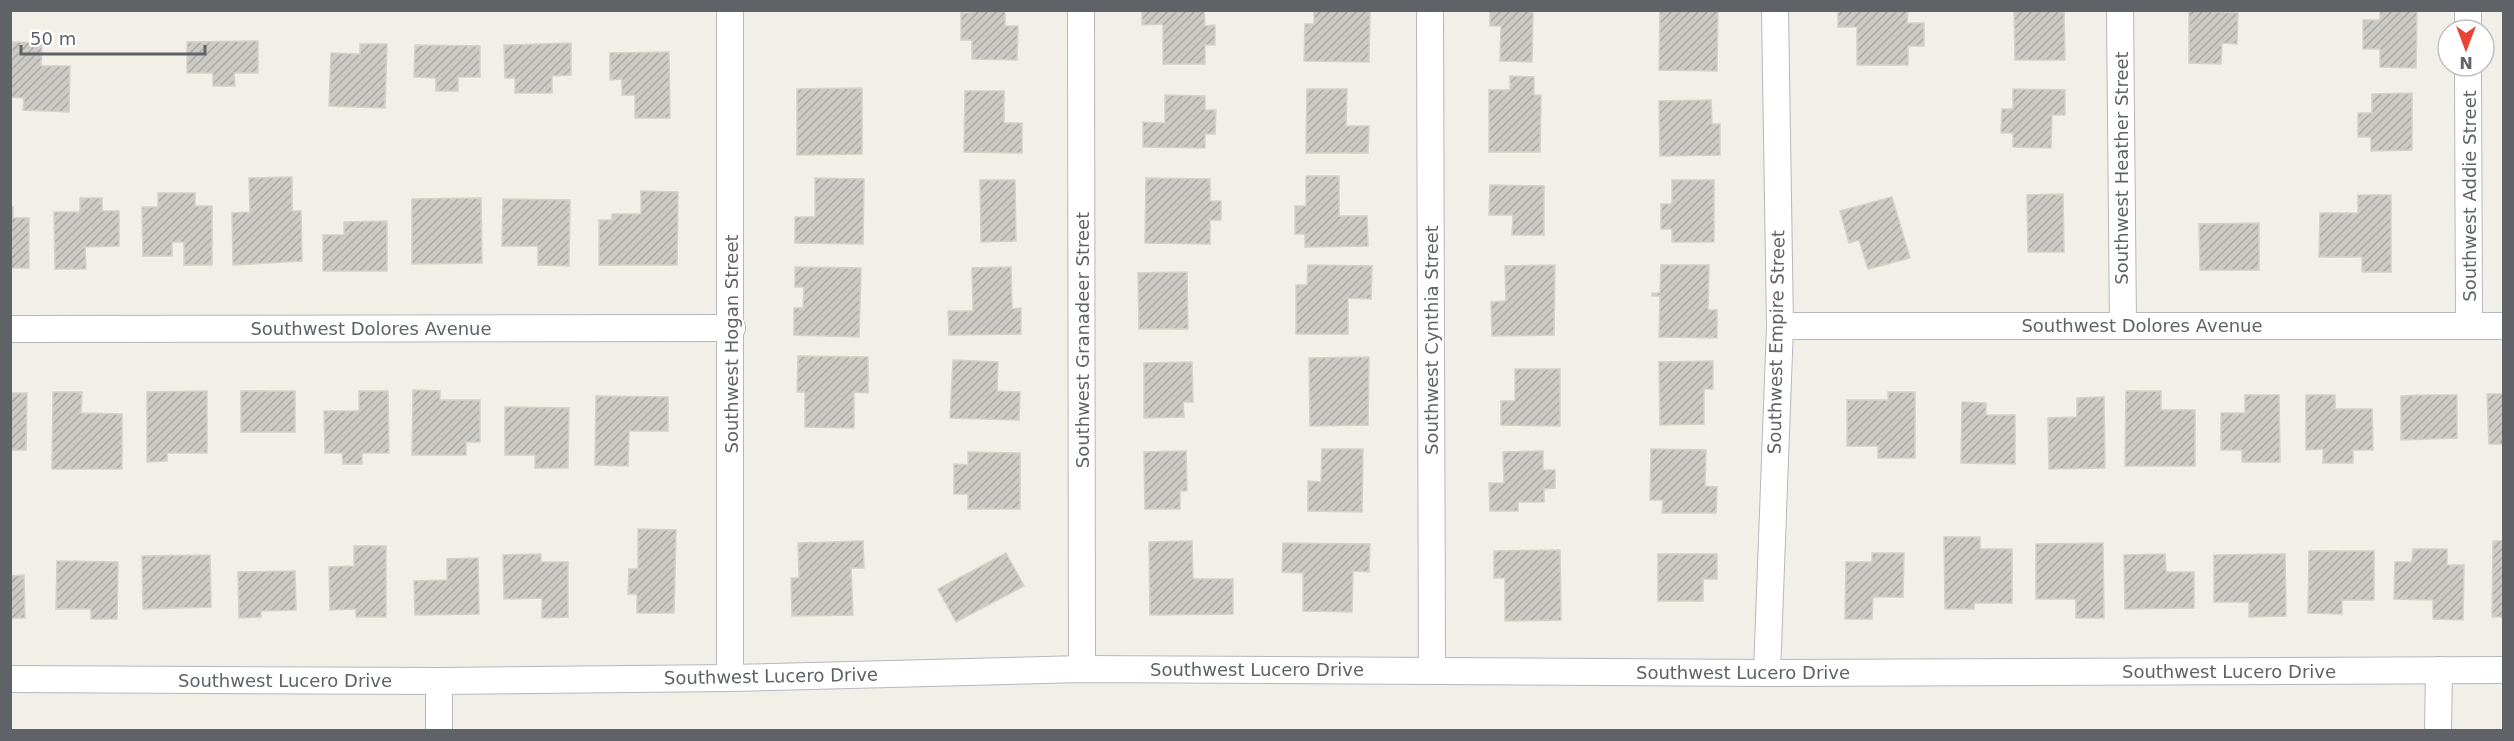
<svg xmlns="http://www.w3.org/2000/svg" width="2514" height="741" font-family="'DejaVu Sans',sans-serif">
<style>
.building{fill:url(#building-hatch);stroke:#d6d1c6;stroke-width:1.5}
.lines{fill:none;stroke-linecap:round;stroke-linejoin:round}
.minor-casing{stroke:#b5b8bc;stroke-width:28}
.minor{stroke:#fff;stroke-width:26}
.labels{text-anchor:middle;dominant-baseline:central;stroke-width:4.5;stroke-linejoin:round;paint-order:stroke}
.street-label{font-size:18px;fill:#5f6368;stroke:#fff}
</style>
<defs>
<pattern id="building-hatch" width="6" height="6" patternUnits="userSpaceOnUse" patternTransform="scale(1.5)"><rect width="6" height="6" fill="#cccac5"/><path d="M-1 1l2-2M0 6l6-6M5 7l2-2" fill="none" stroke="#a9a8a4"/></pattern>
</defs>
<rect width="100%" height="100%" fill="#f1efe8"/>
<g class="building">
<path d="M972,10H1005V26H1018L1017,60L972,59V40H961V13H972Z"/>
<path d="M1142,10H1204L1205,26L1215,25V45H1205V64H1163V24L1142,25Z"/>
<path d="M1314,10H1370L1369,62L1304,61L1305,24H1314Z"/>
<path d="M1490,10H1533L1532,62L1500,61L1501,26H1490Z"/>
<path d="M1660,10H1718L1717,71L1659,70Z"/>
<path d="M1838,10H1908L1907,23H1924V46H1908V65H1857V27H1838Z"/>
<path d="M2014,10H2064L2065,60H2015Z"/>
<path d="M2189,10L2238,13L2237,44L2222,43L2221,64L2189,63Z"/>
<path d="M2380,10H2417L2416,68L2380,67V49H2363V20H2380Z"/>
<path d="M258,41V73H234L235,86H213V73H187V42Z"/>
<path d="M12,42L42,43L41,66H70L69,112L23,110L24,98L10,97Z"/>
<path d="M571,43V75L552,76V93H515V78H505L504,45Z"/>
<path d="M360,44H387L385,108L329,106L331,53L360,54Z"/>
<path d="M415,45L480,46V77H458V91H436V78L414,77Z"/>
<path d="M669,52L670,118H635V95H622V79L610,80V53Z"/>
<path d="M1510,76L1534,77V95H1541L1540,152H1489V90H1510Z"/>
<path d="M862,88V154L797,155V89Z"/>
<path d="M1307,89H1347L1346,126H1369L1368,153H1306Z"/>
<path d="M2013,89L2065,90V115H2052L2051,148L2013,147V133H2001L2002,109H2013Z"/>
<path d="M965,91H1004V123H1022V153L964,152Z"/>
<path d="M2412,93V150L2371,151V137H2358V113H2372V94Z"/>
<path d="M1165,95L1205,96V110H1216L1215,134H1205V148L1143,147V122L1165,123Z"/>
<path d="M1711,100L1712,124H1720V155L1660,156L1659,101Z"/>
<path d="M1306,176H1339V216H1367L1368,246L1305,247V234H1295V206H1306Z"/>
<path d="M292,177V211H301L302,261L233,265L232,213L250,212L249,178Z"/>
<path d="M815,178L864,179L863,244L795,243V217H815Z"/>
<path d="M1146,178L1210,179V201H1221V220H1210V244L1145,243Z"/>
<path d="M980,180H1015L1016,241L981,242Z"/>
<path d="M1672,180H1714V242H1672V229H1661V204H1672Z"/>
<path d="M1490,185L1544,186V235H1512L1513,215H1489Z"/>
<path d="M641,191L678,192L677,265H599V220H612V214H641Z"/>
<path d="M158,193H195V206H212V265H184V242H172V256H143L142,207H158Z"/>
<path d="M2063,194L2064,252H2028L2027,195Z"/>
<path d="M2358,195H2391V272H2362V257H2319L2320,213H2358Z"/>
<path d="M1892,197L1910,258L1868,269L1859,240L1849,243L1840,211Z"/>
<path d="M80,198H102V211H119V246L85,247L86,269H55L54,212H80Z"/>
<path d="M481,198L482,263L412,264V199Z"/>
<path d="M503,199L570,200L569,266L538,265V246H502Z"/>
<path d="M10,207H13V218H29V268H10Z"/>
<path d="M387,221V271H323V235H344V222Z"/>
<path d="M2259,223V270H2200L2199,224Z"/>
<path d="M1308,265L1372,266L1371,299L1348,298V334H1296V285H1307Z"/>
<path d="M1555,265L1554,335L1492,336L1491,302L1506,301L1505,266Z"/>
<path d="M1661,265H1709L1708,310H1717V338L1659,337L1660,296H1652V293H1660Z"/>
<path d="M795,267L861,268L859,337L794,335V308H803L804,287H795Z"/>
<path d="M1011,267L1012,309L1021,308V334L949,335L948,311H973L972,268Z"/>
<path d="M1187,272L1188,329H1139L1138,273Z"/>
<path d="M798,356L868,357V393L854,392V428L805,427V392H797Z"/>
<path d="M1369,357L1368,425L1310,426L1309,358Z"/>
<path d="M953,360L998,362L997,391L1020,392L1019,420L950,418Z"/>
<path d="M1713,361V389H1704V424L1660,425L1659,362Z"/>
<path d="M1192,362L1193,402H1183L1184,417L1144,418V363Z"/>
<path d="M1515,369H1560V426L1501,425V401H1515Z"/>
<path d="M413,390L440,391V400H480V442H466V455H412Z"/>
<path d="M207,391V453H167V461L147,462V392Z"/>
<rect x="241" y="391" width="54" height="41"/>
<path d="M359,391H388L389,453H362V464H343L342,453H325L324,411H359Z"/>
<path d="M2126,391H2161V410H2195V466H2125Z"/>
<path d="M53,392H82L81,413L122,414V469H52Z"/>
<path d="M1888,392H1915V458H1878V446H1847V400H1888Z"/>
<path d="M10,393H27L26,450H10Z"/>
<path d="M2487,394H2504V444H2489Z"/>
<path d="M2245,395H2279L2280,462H2242V450H2221V413H2245Z"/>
<path d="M2306,395H2335V409H2372L2373,450H2353V463H2323V449L2306,450Z"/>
<path d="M2426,395H2457V438L2401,440V396Z"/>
<path d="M596,396L668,397V431H629L628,466L595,465Z"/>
<path d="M2104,397L2105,468L2049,469L2048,418L2077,417V398Z"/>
<path d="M1962,402L1986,403V415H2015V464L1961,463Z"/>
<path d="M505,407L569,408L568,468H535V455H505Z"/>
<path d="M1322,449H1363L1362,512L1308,511V481L1321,482Z"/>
<path d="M1651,449L1706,450L1705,486L1717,487L1716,513H1662L1663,500H1650Z"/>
<path d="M1186,451L1187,491H1180V509H1145L1144,452Z"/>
<path d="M1543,451V470H1555V488L1544,489V502H1518V511H1490L1489,483H1504L1503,452Z"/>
<path d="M968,452L1020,453V509H968V494H954V464L968,465Z"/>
<path d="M638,529L676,530L674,613H637V594H628L629,569H638Z"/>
<path d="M1944,537H1980V549H2012V603H1974V609H1945Z"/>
<path d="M863,541L864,568H851L853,615L792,616L791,578H799L798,543Z"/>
<path d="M1192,541L1193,579H1233V614L1150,615L1149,542Z"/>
<path d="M2493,541H2504V617H2492Z"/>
<path d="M1283,543L1370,544L1369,572L1353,571L1352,612L1303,611V573L1282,572Z"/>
<path d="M2103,543L2104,618H2076V599H2036V544Z"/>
<path d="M354,546H386V617H356V609L330,610L329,567L354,566Z"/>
<path d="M2413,549H2447V565H2464L2463,620L2433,619V600L2394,599L2395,562H2412Z"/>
<path d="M1560,550L1561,620L1505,621V578H1494V551Z"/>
<path d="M2309,551H2374V600H2342V614L2308,613Z"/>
<path d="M1006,553L1024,586L956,622L938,589Z"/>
<path d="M1872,553H1904L1903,597H1873L1872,619H1845L1846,562H1872Z"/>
<path d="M541,554V562H568V617L542,618V598L504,599L503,555Z"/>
<path d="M1658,554H1717V579H1703V601H1658Z"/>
<path d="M2165,554L2166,572H2194V608L2125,609L2124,555Z"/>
<path d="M2285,554L2286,616L2249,617V602H2214V555Z"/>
<path d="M210,555L211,607L143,609L142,556Z"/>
<path d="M478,558L479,614L415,615L414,581L447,580V559Z"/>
<path d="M57,561L118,562L117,619H91V609H56Z"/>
<path d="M295,571L296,610L261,611V617L239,618L238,572Z"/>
<path d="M24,575L25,618H10V576Z"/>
</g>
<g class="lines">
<defs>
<g id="minor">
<path d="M1081,10L1082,669"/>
<path d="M1430,10L1432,669"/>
<path d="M2120,10L2123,325"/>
<path d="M2468,10V30"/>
<path d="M2468,66L2469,326"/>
<path d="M1780,326H2504"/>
<path d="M10,329L732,328"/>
<path d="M1767,673L1780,326L1775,10"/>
<path d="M730,678V10"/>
<path d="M10,679L439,681L730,678L1082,669L1767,673L2504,670"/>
<path d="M439,730V681"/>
<path d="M2438,730L2439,670"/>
</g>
</defs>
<use href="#minor" class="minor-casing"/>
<use href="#minor" class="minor"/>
</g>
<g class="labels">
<g class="street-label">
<text transform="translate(2121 168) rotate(-90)">Southwest Heather Street</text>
<text transform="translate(2469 196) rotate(-90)">Southwest Addie Street</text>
<text x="2142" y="325">Southwest Dolores Avenue</text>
<text x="371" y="328">Southwest Dolores Avenue</text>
<text transform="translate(1082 340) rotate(-90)">Southwest Granadeer Street</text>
<text transform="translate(1431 340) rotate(-90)">Southwest Cynthia Street</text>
<text transform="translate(1776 342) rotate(-89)">Southwest Empire Street</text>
<text transform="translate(731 344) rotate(-90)">Southwest Hogan Street</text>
<text x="1257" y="669">Southwest Lucero Drive</text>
<text x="2229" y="671">Southwest Lucero Drive</text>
<text x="1743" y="672">Southwest Lucero Drive</text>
<text transform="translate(771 676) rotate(-1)">Southwest Lucero Drive</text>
<text x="285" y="680">Southwest Lucero Drive</text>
</g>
</g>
<rect width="2514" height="741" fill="none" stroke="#5f6368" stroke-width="24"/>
<g transform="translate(2466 48) rotate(180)"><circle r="28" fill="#ffffff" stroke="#bfc1c3" stroke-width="1.5"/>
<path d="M0-4.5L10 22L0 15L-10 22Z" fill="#ea4335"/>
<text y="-9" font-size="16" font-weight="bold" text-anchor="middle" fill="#5f6368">N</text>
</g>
<path d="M21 45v9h184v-9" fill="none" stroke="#5f6368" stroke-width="3"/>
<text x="30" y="45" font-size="18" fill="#5f6368" stroke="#ffffff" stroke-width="4.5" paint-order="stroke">50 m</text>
</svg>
